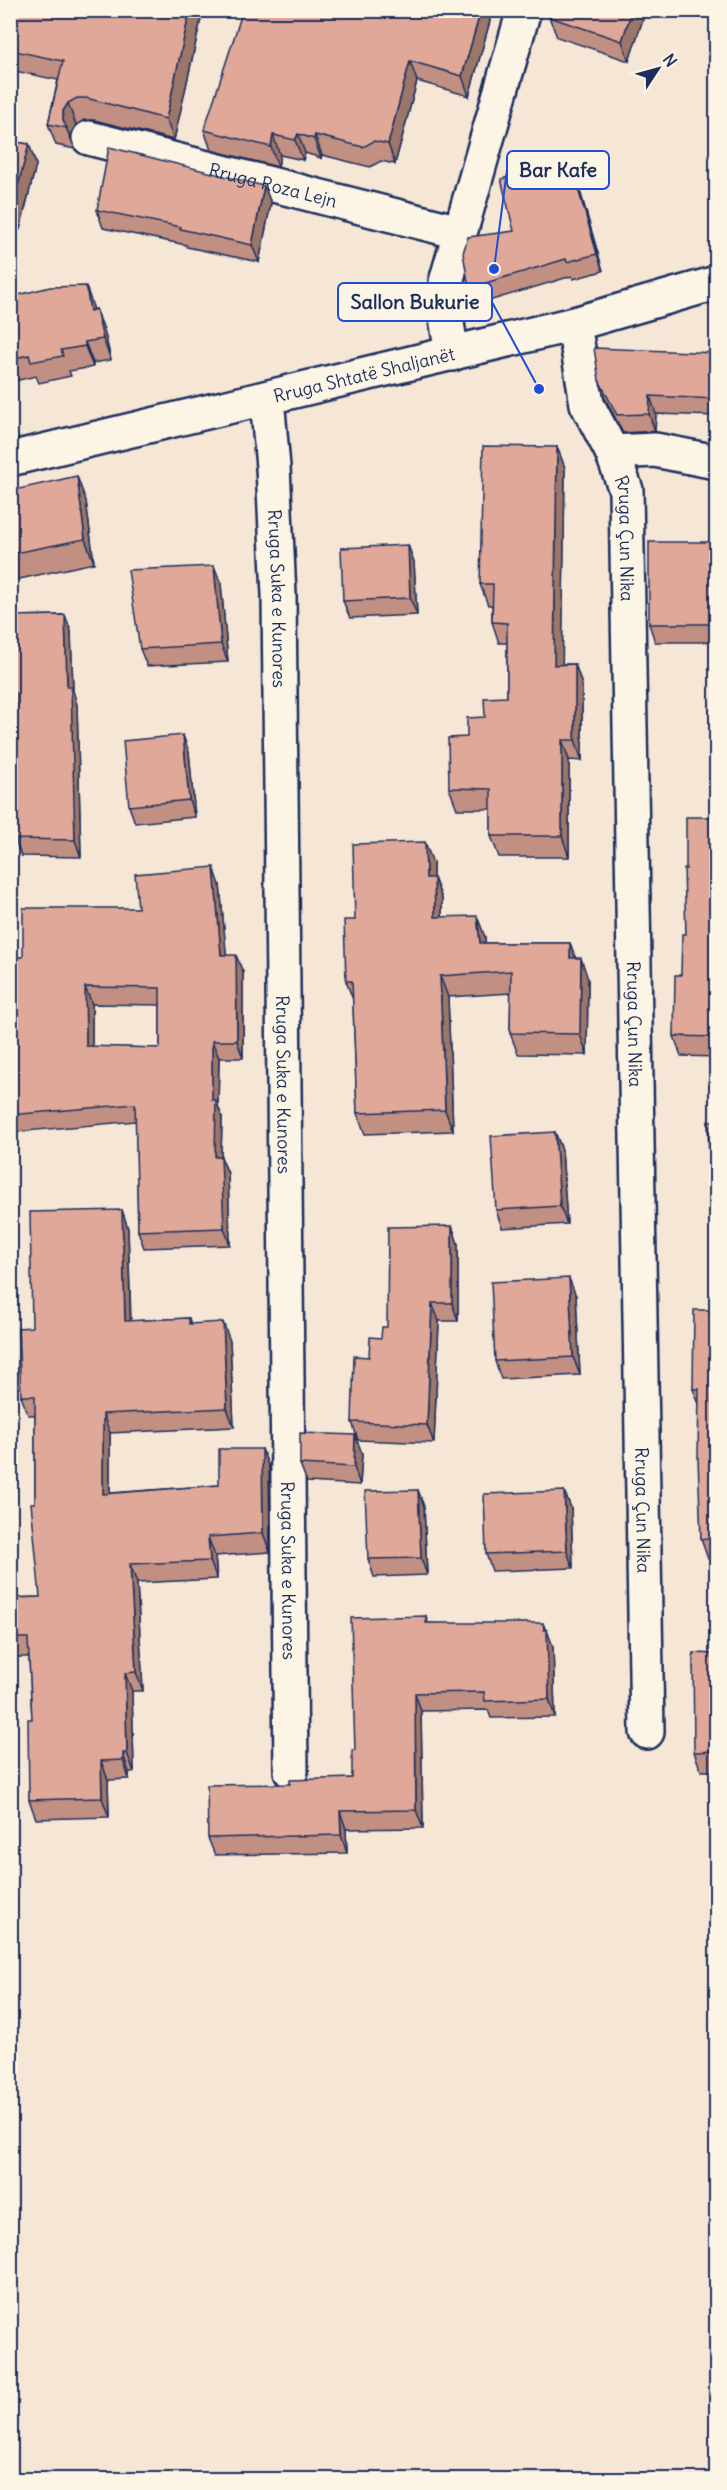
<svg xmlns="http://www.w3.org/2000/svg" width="727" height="2490" font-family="Delius,sans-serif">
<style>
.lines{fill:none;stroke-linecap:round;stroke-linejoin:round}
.minor-casing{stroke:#1b2f5e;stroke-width:38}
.major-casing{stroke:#1b2f5e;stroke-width:38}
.minor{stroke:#fcf5e5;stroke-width:33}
.major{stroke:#fcf5e5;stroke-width:33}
.wall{fill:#c19083;stroke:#1b2f5e;stroke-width:1.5;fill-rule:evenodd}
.shaded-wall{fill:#9d766a;stroke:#1b2f5e;stroke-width:1.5}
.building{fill:#e0a898;stroke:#1b2f5e;stroke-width:1.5;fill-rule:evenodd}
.labels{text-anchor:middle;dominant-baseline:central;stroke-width:6;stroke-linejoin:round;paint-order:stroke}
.street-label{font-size:18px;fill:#1b2f5e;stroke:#fcf5e5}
.leader{fill:none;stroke:#1d4ed8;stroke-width:2}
.callout-dot{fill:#1d4ed8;stroke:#fcf5e5;stroke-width:2}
.callout{fill:#fcf5e5;stroke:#1d4ed8;stroke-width:2}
.callout-label{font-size:20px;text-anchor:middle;font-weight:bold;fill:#1b2f5e}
</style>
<rect width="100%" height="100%" fill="#f6e6d6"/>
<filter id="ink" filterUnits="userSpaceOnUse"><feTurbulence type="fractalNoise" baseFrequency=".0167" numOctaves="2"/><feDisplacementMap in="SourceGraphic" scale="12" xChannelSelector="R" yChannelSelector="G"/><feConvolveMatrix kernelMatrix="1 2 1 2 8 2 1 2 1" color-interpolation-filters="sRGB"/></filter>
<g filter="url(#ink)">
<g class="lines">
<defs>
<g id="minor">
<path id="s1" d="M89,138L459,232"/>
<path id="s2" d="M574,324L587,404L612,452L626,490L647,1732"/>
<path d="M452,354L446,317V282L524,10"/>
<path id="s3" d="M267,398L273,467L279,595L291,1771"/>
<path d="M612,452L655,450L716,462"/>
</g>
<g id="major">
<path id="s4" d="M10,459L574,324L716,283"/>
</g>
</defs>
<use href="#minor" class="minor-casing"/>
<use href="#major" class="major-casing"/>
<use href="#minor" class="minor"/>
<use href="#major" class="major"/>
</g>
<g class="wall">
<path d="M10,10H203L174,140L94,120H84L76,125L71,133V139L75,149L56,145L48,124L58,80L10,70Z"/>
<path d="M551,10H646L629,61L557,37L549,17Z"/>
<path d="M490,21L469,96L417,81L395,164L381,161L370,167L322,155L321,158L305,153L303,160L280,155L278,167L211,150L204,130Z"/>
<path d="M10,141L29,144L36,165L20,229L10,228Z"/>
<path d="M572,168L578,184L603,271L573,279L572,276L475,305L469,288L562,170Z"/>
<path d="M264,186L271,203L259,262L187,247L186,245L103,228L97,210Z"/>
<path d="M10,297L93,307L94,310L96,309L104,330L111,360L93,363V367L69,371L71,376L39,383L36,376L10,382Z"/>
<path d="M717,353V416L656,414L655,431L623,433L605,398L599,380Z"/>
<path d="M557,447L565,468L562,664H575L582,685V761L569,760V857H499L491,836V809H457L449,788L467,737L485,717L507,697V643H499L492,622V605H488L480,584Z"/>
<path d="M10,491L86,501L94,563L10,581Z"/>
<path d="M713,542L715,548H717V642H655L649,624Z"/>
<path d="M408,545L414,562L417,615L350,618L343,601Z"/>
<path d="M214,566L221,584L228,662L147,666L140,649Z"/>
<path d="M65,615L71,632L73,691L77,705L81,857L21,856L15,839L16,710H10V616Z"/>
<path d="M189,752L195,817L135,823L129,806Z"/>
<path d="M717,781V1057L681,1056L674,1036L686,934V869L715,817Z"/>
<path d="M433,863V878H434L442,899V917L485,937V943H570L575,958L588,979L587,1055L518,1054L510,1033L511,993L448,997L453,1131L365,1134L357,1113L353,1000L346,981L355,920Z"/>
<path d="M220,885L226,955L243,972V1058H219L218,1106L222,1117L221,1157L228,1174L230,1245L144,1248L138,1231L136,1121L15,1132L10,1120V1079H16L15,1020H10V957H23L138,908ZM92,1004L160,1005V1048L92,1047Z"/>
<path d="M717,1121V1212H716L710,1194Z"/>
<path d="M555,1132L562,1150L567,1224L502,1228L496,1210Z"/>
<path d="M122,1210L128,1229L131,1321L189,1318L191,1324L230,1341L234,1427L110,1433V1493L219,1485L262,1449L269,1468L270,1552L215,1556L217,1579L137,1583L143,1691H132L134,1772H129V1779L108,1780L109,1817L36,1819L29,1800L32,1719L29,1657H10V1598L40,1597L35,1503V1415H28L21,1396L32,1327Z"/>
<path d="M452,1226L458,1244V1321H439L434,1443L358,1440L352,1422L369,1357Z"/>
<path d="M576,1296L580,1375L501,1379L495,1361Z"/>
<path d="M717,1310V1558L708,1559L701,1539L699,1404L693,1389Z"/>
<path d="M362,1453L360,1485L307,1482L300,1464Z"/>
<path d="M418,1490L424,1507L427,1575L374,1577L368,1559Z"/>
<path d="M564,1491L571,1508L573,1568L492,1571L486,1554Z"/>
<path d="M426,1616L428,1623L546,1630L553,1647L555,1717L491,1718L488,1710L421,1711L423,1828L346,1829L347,1853L215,1855L208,1838L290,1784L352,1778L355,1750Z"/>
<path d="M717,1654V1771H701L694,1752Z"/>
</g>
<g class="shaded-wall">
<path d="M190,10H203L174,140L166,119Z"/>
<path d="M481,10H487L490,21L469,96L462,76Z"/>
<path d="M632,10H646L629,61L622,41Z"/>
<path d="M410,61L417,81L395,164L388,144Z"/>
<path d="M68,103L76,125L71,133V139L63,121V111Z"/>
<path d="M298,134L305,153L303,160L295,140Z"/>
<path d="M273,135L280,155L278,167L271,147Z"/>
<path d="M315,135L322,155L321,158L314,139Z"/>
<path d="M29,144L36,165L20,229L12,208Z"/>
<path d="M572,168L578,184L603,271L597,254Z"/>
<path d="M264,186L271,203L259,262L252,245Z"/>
<path d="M86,286L93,307L97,332L90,311Z"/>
<path d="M96,309L104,330L111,360L103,339Z"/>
<path d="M85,342L93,363V367L85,346Z"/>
<path d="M650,396L656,414L655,431L649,414Z"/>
<path d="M557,447L565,468L562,685L554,665Z"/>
<path d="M77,476L86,501L94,563L85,539Z"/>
<path d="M408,545L414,562L417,615L410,598Z"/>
<path d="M214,566L221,584L228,662L221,644Z"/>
<path d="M65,615L71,632L73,691L77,705L81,857L75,840L67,687Z"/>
<path d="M713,618L717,627V632L713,624Z"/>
<path d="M575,664L582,685V761L575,740Z"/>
<path d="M183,735L189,752L195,817L189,800Z"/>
<path d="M562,740L569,760V857L562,836Z"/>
<path d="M425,842L433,863V899L426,878Z"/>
<path d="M214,867L220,885L228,972L221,955Z"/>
<path d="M434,878L442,899V938L435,917Z"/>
<path d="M477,916L485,937L487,964L480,943Z"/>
<path d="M570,943L578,964L570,958Z"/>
<path d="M236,955L243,972V1058L237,1041Z"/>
<path d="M581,958L588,979L587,1055L580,1034Z"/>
<path d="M440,976L448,997L453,1131L445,1110Z"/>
<path d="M85,987L92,1004V1064L86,1046Z"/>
<path d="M212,1041L219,1058L218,1106L222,1117L221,1157L228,1174L230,1245L224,1228L215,1157L212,1100Z"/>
<path d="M555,1132L562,1150L567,1224L560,1206Z"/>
<path d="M122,1210L128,1229L131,1340L125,1321Z"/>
<path d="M452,1226L458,1244V1321L452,1303Z"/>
<path d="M569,1278L576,1296L580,1375L573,1357Z"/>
<path d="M432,1303L439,1321L434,1443L427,1425Z"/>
<path d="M223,1322L230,1341L234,1427L227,1408Z"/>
<path d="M103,1414L110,1433V1513L103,1494Z"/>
<path d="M355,1435L362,1453L360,1485L354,1467Z"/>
<path d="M262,1449L269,1468L270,1552L263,1533Z"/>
<path d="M418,1490L424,1507L427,1575L421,1558Z"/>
<path d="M564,1491L571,1508L573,1568L567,1551Z"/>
<path d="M208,1537L215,1556L217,1579L210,1561Z"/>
<path d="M130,1564L137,1583L143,1691L136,1672Z"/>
<path d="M543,1623L547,1633V1630L553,1647L555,1717L549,1699Z"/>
<path d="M125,1673L132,1691L134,1772L127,1753Z"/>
<path d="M415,1693L421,1711L423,1828L416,1810Z"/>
<path d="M123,1753L129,1772V1779L123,1760Z"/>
<path d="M101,1761L108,1780L109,1817L102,1798Z"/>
<path d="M340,1811L346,1829L347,1853L341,1835Z"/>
</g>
<g class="building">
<path d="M10,10H190L166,119L86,98H77L68,103L63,111V121L67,128L48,124L63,61L10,50Z"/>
<path d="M243,10H481L462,76L410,61L388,144L374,141L363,147L315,135L314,139L298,134L295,140L273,135L271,147L204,130Z"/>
<path d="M551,10H632L622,41L549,17Z"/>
<path d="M10,141L29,144L12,208H10Z"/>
<path d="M109,147L264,186L252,245L180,229L181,227L97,210Z"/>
<path d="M559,163L561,170L572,168L597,254L567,262L566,259L469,288L463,253L468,237L514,231L501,179Z"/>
<path d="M86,286L90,311L96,309L103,339L85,342V346L61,350L63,356L31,362L29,355L10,359V297L50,287Z"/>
<path d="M594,348L717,353V399L650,396L649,414L617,415L599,380Z"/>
<path d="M483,446L557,447L554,665L575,664V740H562V836H491V789L449,788L448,738L467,737V718L485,717L484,698L507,697V623L492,622L493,584H480Z"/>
<path d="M77,476L85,539L10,554V491Z"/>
<path d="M649,542H713V548H717V618H713V624H649Z"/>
<path d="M408,545L410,598L343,601L341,548Z"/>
<path d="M214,566L221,644L140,649L128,570Z"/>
<path d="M65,615L67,687H71L75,840L15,839L16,693H10V616Z"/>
<path d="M183,735L189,800L129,806L123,741Z"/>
<path d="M717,781V1037L674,1036L675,975H681L682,934H686L684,869H686V817H715Z"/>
<path d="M425,842L426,878H434L435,917L477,916L480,943H570V958H581L580,1034L510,1033L511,971L440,976L445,1110L357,1113L352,981H346L344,920H355L353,844Z"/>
<path d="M214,867L221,955H236L237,1041H212V1100H216L215,1157H221L224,1228L138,1231L135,1104L10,1115V1079H16L15,1003H10V957H23V908H138L135,874ZM85,987L160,988V1048L86,1046Z"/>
<path d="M708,1121H717V1194H710Z"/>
<path d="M555,1132L560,1206L496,1210L491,1136Z"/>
<path d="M122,1210L125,1321L189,1318V1324L223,1322L227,1408L103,1414V1494L219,1485V1449H262L263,1533L208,1537L210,1561L130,1564L136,1672L125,1673L127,1753H123V1760L101,1761L102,1798L29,1800L28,1719H32L28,1638H10V1598L40,1597L31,1503H35V1396H21L18,1328L32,1327L30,1212Z"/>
<path d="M452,1226V1303H432L427,1425L352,1422L354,1356L369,1357L370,1337L381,1338L382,1327H387L388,1227Z"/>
<path d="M569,1278L573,1357L495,1361L491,1282Z"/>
<path d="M694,1310H717V1539H701L698,1459L699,1389H693Z"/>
<path d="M300,1433L355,1435L354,1467L300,1464Z"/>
<path d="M418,1490L421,1558L368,1559L365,1491Z"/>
<path d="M564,1491L567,1551L486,1554L484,1494Z"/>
<path d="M426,1616V1623H543L544,1630H547L549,1699L485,1701L484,1692L415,1693L416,1810L340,1811L341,1835L208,1838L207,1785L290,1784V1780L352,1778V1750H355L351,1618Z"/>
<path d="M693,1653L717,1654V1751L694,1752Z"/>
</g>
</g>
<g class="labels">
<g class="street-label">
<text stroke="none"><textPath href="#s1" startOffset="190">Rruga Roza Lejn</textPath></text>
<text stroke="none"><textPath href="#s4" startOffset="364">Rruga Shtatë Shaljanët</textPath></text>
<text stroke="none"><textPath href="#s2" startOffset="224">Rruga Çun Nika</textPath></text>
<text stroke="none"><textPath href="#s3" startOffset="201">Rruga Suka e Kunores</textPath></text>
<text stroke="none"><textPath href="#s2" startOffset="710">Rruga Çun Nika</textPath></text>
<text stroke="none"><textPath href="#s3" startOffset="687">Rruga Suka e Kunores</textPath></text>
<text stroke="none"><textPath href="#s2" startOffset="1196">Rruga Çun Nika</textPath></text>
<text stroke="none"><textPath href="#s3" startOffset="1173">Rruga Suka e Kunores</textPath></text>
</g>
</g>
<path class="leader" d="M494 269L507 170M539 389L492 302"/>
<g class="callout-dot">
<circle cx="494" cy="269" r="6"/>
<circle cx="539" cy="389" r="6"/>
</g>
<g class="callout">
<rect x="507" y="151" width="102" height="38" rx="6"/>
<rect x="338" y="283" width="154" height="38" rx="6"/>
</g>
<g class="callout-label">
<text x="558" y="177">Bar Kafe</text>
<text x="415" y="309">Sallon Bukurie</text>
</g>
<rect width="727" height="2490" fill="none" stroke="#fcf5e5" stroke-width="36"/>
<rect x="18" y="18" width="691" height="2454" fill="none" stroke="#1b2f5e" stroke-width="2" filter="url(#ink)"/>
<g transform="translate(658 69) rotate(54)" stroke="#fcf5e5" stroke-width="4.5" paint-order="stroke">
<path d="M0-4.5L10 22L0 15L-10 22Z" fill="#1b2f5e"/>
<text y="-9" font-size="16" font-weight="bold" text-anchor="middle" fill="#1b2f5e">N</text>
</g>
</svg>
